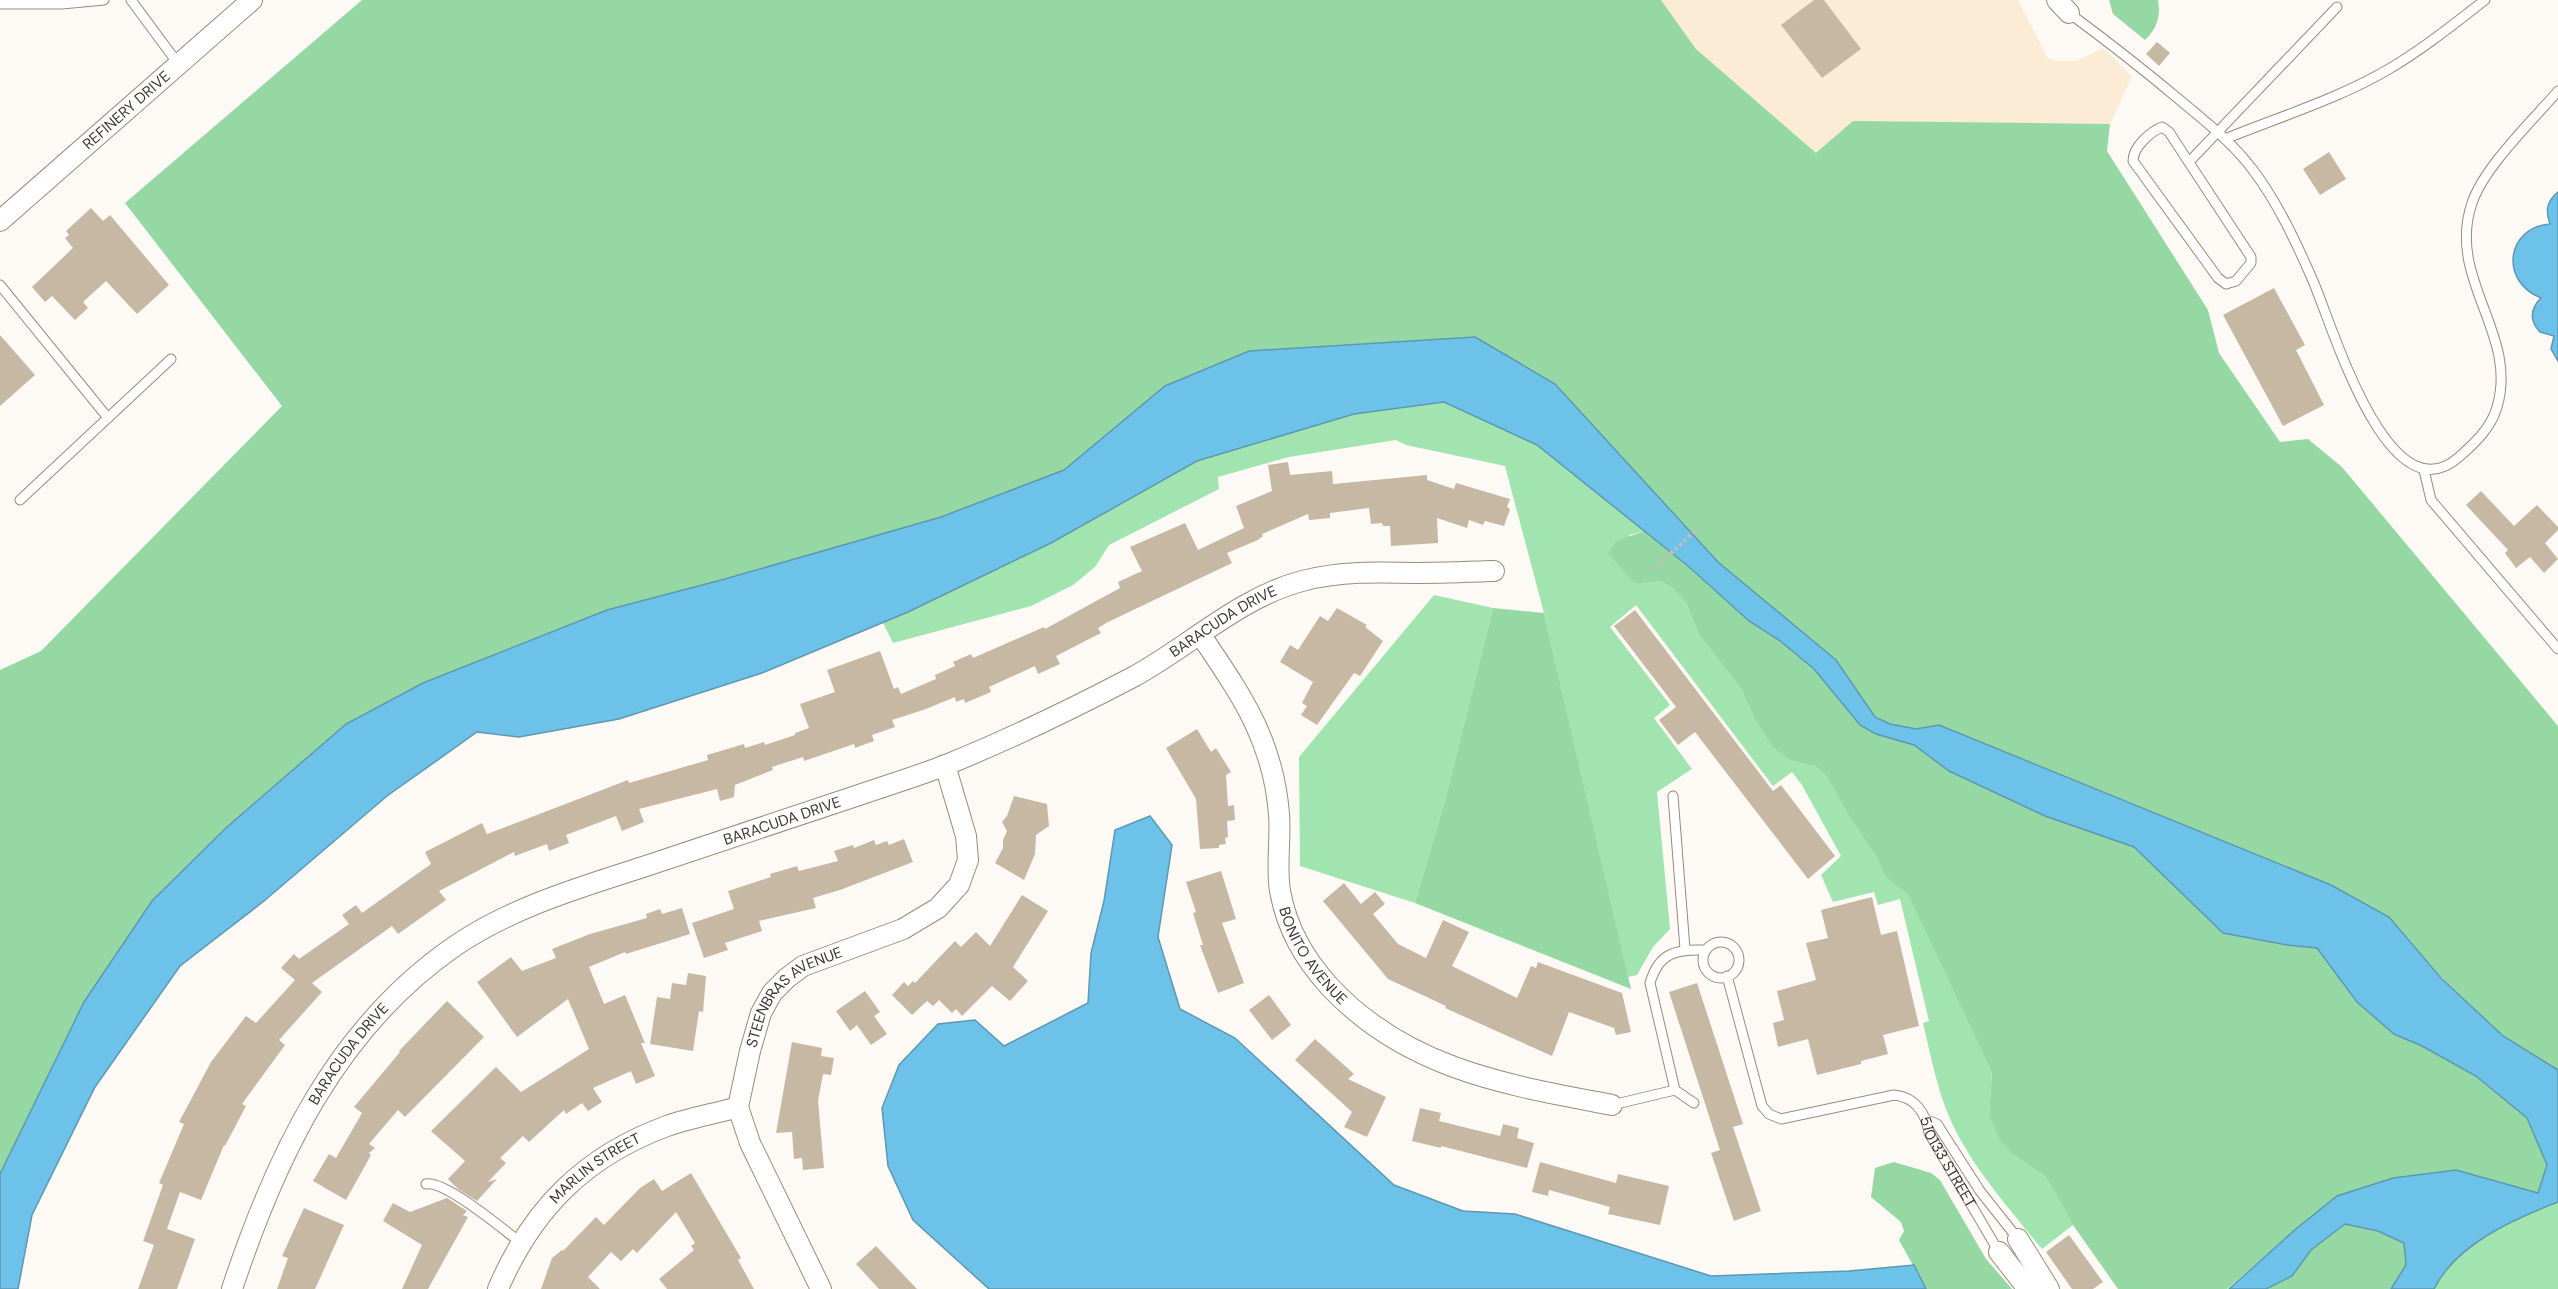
<svg xmlns="http://www.w3.org/2000/svg" width="2558" height="1289" font-family="'DM Sans',sans-serif">
<style>
.built{fill:#fcebd5}
.green{fill:#a1e4b0}
.forest{fill:#95d8a4}
.water{fill:#6cc2e9;stroke:#5e98b1;stroke-width:1.5}
.building{fill:#c7b8a4}
.lines{fill:none;stroke-linecap:round;stroke-linejoin:round}
.lane-casing{stroke:#9b8c79;stroke-width:11}
.street-casing{stroke:#9b8c79;stroke-width:22}
.path{stroke:#c3bfba;stroke-width:4;stroke-dasharray:3 3;stroke-linecap:butt}
.lane{stroke:#fff;stroke-width:9}
.street{stroke:#fff;stroke-width:20}
.labels{text-anchor:middle;dominant-baseline:central;stroke-width:4.5;stroke-linejoin:round;paint-order:stroke}
.street-label{font-size:15px;fill:#3d372f;stroke:#fff}
</style>
<rect width="100%" height="100%" fill="#fdfaf6"/>
<path class="built" d="M1661,0H2018L2047,57L2056,61H2076L2103,48L2132,76L2110,124L2009,123L1816,153L1696,49Z"/>
<g class="green">
<path d="M1444,402L1537,445L1644,531L1629,535L1640,584L1661,581L1672,588L1686,603L1699,635L1741,689L1754,718L1789,760L1816,767L1826,776L1849,816L1877,858L1885,877L1908,893L1992,1073L1989,1115L2015,1156L2045,1176L2073,1225L2042,1249C2009,1208 1973,1169 1951,1121C1937,1090 1931,1056 1923,1023L1929,1021L1900,899L1878,905L1874,892L1833,902L1821,875L1841,856L1802,785L1792,772L1773,786L1636,605L1610,627L1670,705L1654,718L1692,769L1657,792L1670,929L1653,947L1637,975L1628,977L1544,613L1505,466L1406,445L1396,440L1289,457L1218,477L1219,489L1109,545L1095,567L1073,585L1031,606L893,643L883,623L1051,543L1197,461L1354,414Z"/>
<path d="M1434,595L1493,608L1447,793L1415,903L1300,866L1299,757Z"/>
<path d="M2558,1202V1289H2434C2455,1245 2515,1219 2558,1202Z"/>
</g>
<g class="forest">
<path d="M362,0H1661L1696,49L1816,153L1853,121L2110,124L2107,151L2208,310L2219,353L2280,442L2308,439L2342,467L2558,726V1070L2503,1036L2441,977L2389,917L2134,805L1939,725L1916,729L1890,724L1875,717L1836,660L1718,562L1555,384L1475,337L1249,351L1165,386L1064,470L941,517L725,579L607,610L423,683L346,724L152,901L84,1002L0,1174V670L41,651L282,406L125,203Z"/>
<path d="M2109,0H2158C2161,15 2157,29 2145,40L2113,14Z"/>
<path d="M1644,531L1688,566L1749,621L1779,640L1814,669L1860,725L1876,734L1914,745L1949,771L2045,816L2134,847L2223,933L2287,945L2317,948L2394,1034L2422,1046L2476,1076L2527,1118L2547,1165L2538,1193L2297,1228L2227,1289H2118L2073,1225L2045,1176L2015,1156L2000,1140L1989,1115L1992,1073L1908,894L1885,877L1877,858L1849,816L1826,776L1816,767L1789,760L1773,747L1754,718L1741,689L1699,635L1686,603L1672,588L1661,581L1640,584L1633,582L1608,553L1616,541Z"/>
<path d="M1493,608L1544,613L1631,989L1415,903L1447,793Z"/>
<path d="M1894,1162L1931,1173L1940,1180L1986,1259L2012,1289H1926L1899,1240L1904,1231L1901,1222L1871,1197L1875,1168Z"/>
<path d="M2345,1224L2378,1231L2404,1243L2406,1265L2391,1289H2266L2292,1276L2311,1250Z"/>
</g>
<g class="water">
<path d="M2558,192V361L2551,349L2554,336L2540,332C2529,320 2530,309 2541,298C2500,282 2505,228 2550,224C2545,210 2547,201 2558,192Z"/>
<path d="M1475,337L1555,384L1718,562L1836,660L1875,717L1890,724L1916,729L1939,725L2331,885L2389,917L2441,978L2503,1036L2558,1070V1202C2514,1219 2456,1244 2434,1289H2391L2406,1265L2404,1243L2378,1231L2345,1224L2311,1250L2292,1276L2266,1289H2229L2297,1228L2337,1196L2393,1178L2456,1170L2538,1193L2547,1165L2527,1118L2476,1076L2422,1046L2394,1034L2357,1002L2317,948L2287,945L2223,933L2134,847L2045,816L1949,771L1914,745L1876,734L1860,725L1814,669L1779,640L1749,621L1688,566L1537,445L1444,402L1354,414L1197,461L1051,543L908,612L762,673L619,719L519,737L477,732L387,796L264,901L180,966L95,1087L32,1215L18,1289H0V1174L84,1002L152,901L227,827L346,724L423,683L607,610L725,579L941,517L1064,470L1165,386L1249,351Z"/>
<path d="M1150,816L1172,845L1158,937L1180,1009L1235,1038L1394,1185L1463,1211L1515,1214L1711,1276L1849,1271L1914,1265L1926,1289H989L913,1220L888,1166L882,1108L899,1065L938,1024L975,1020L1004,1046L1088,1003L1091,953L1104,901L1115,830Z"/>
</g>
<g class="building">
<path d="M1814,0H1824L1861,49L1822,78L1781,25Z"/>
<path d="M2157,42L2170,53L2159,66L2146,54Z"/>
<path d="M2329,152L2346,179L2320,195L2303,169Z"/>
<path d="M91,208L103,221L110,215L169,285L137,314L106,281L83,302L88,308L75,320L52,296L45,302L32,287L73,248L65,238L69,235L66,231Z"/>
<path d="M2274,288L2305,345L2296,350L2324,405L2283,426L2223,315Z"/>
<path d="M0,335L35,375L0,406Z"/>
<path d="M1288,462L1290,475L1332,471L1333,484L1427,475V480L1454,489L1456,483L1510,499L1507,507L1510,509L1504,526L1485,521L1483,525L1469,520L1467,528L1437,518L1438,543L1391,546L1390,526H1383L1382,523L1371,524L1369,508L1330,513V518L1309,520L1308,514L1262,534L1263,536L1258,540L1227,553L1232,563L1108,622L1098,628L1101,633L1056,656L1060,664L1038,674L1035,666L989,687L991,692L965,703L964,699L956,702L955,697L926,709L892,720L895,727L872,735L874,741L855,748L854,744L804,761L803,757L772,767L773,770L735,785L734,797L720,801L717,789L639,809L644,822L622,831L616,816L566,835L569,843L549,851L547,844L515,856L514,852L439,891L446,900L398,934L392,926L312,983L322,992L279,1040L285,1045L242,1104L246,1106L225,1146L224,1145L201,1200L180,1192L167,1229L195,1239L177,1289H138L154,1245L143,1241L163,1185L159,1183L184,1124L179,1122L211,1062L246,1016L256,1023L295,980L281,968L294,954L299,959L349,924L342,915L356,905L362,913L431,864L425,852L482,823L487,834L628,780L629,783L708,760L707,755L744,744L745,748L764,742L765,745L795,735V733L809,728L800,704L835,692L827,670L880,651L894,689L898,687L901,694L936,679L935,675L955,666L953,662L971,654L973,658L1044,627L1045,629L1120,588L1118,582L1142,571L1130,547L1185,523L1198,550L1244,528L1236,506L1272,491L1268,465Z"/>
<path d="M2481,491L2514,526L2537,505L2558,527V530L2545,543L2558,559L2544,573L2530,557L2516,568L2505,553L2508,550L2466,505Z"/>
<path d="M1337,608L1367,625L1365,627L1383,641L1360,676L1354,673L1317,725L1301,715L1307,706L1302,703L1313,682L1280,662L1290,645L1298,650L1320,616L1328,621Z"/>
<path d="M1635,610L1773,791L1781,785L1835,856L1808,879L1695,732L1678,745L1659,720L1676,707L1614,626Z"/>
<path d="M1197,729L1211,752L1216,748L1231,772L1226,775L1228,806L1234,805L1235,820L1227,821L1228,837L1225,838L1226,844L1219,845V848L1200,849L1196,799L1166,748Z"/>
<path d="M1014,796L1047,804L1049,826L1036,835L1035,854L1024,880L995,863L1003,848V840L1007,831L1002,822L1007,816Z"/>
<path d="M904,839L913,862L840,890L813,898L816,908L759,921L762,931L725,943L728,950L704,958L692,923L734,909L728,891L771,877L770,874L797,866L799,871L838,861L834,851L853,845L854,848L874,840L876,845L887,841L889,845Z"/>
<path d="M1221,871L1236,919L1222,923L1244,983L1218,993L1200,945H1203L1193,913L1196,912L1186,882Z"/>
<path d="M1344,883L1361,904L1375,892L1385,904L1373,914L1398,944L1426,958L1443,920L1469,932L1452,966L1517,998L1531,966L1536,968L1538,962L1622,993L1631,1032L1616,1035L1614,1028L1569,1012L1552,1056L1445,1008L1446,1006L1388,979L1323,901Z"/>
<path d="M1022,895L1048,911L1013,967L1028,981L1010,1001L992,986L962,1016L956,1009L952,1013L939,1000L933,1006L927,1001L912,1015L892,995L904,982L908,986L913,981L915,983L955,941L961,947L976,932L990,946Z"/>
<path d="M1872,897L1881,935L1897,931L1919,1026L1883,1035L1888,1054L1861,1061V1064L1817,1075L1808,1039L1778,1047L1773,1023L1784,1020L1777,991L1816,980L1806,943L1828,938L1821,910Z"/>
<path d="M682,908L690,934L626,954L625,952L589,967L604,1004L625,995L645,1043H641L655,1076L636,1084L631,1071L593,1088L602,1102L588,1111L582,1103L566,1114L564,1110L529,1142L523,1136L500,1158L506,1163L488,1182L497,1179L477,1201L458,1189L448,1179L465,1161L431,1131L496,1067L521,1092L589,1049L568,999L517,1037L477,982L511,957L522,971L556,958L552,949L590,934L647,918L646,914L660,909L662,914Z"/>
<path d="M688,973L706,976L703,1012L699,1011L693,1051L650,1044L657,997L670,999L672,983L686,985Z"/>
<path d="M1697,983L1743,1124L1733,1127L1761,1211L1734,1221L1711,1153L1720,1150L1669,992Z"/>
<path d="M865,991L880,1012L874,1016L887,1034L871,1045L857,1025L850,1031L836,1011Z"/>
<path d="M1269,995L1291,1025L1272,1040L1249,1010Z"/>
<path d="M447,1001L484,1037L405,1117L398,1110L369,1144L375,1148L369,1153L371,1155L346,1200L313,1181L329,1154L336,1158L362,1113L354,1107L400,1052L399,1051Z"/>
<path d="M1315,1039L1354,1074L1348,1079L1386,1097L1367,1137L1344,1127L1352,1112L1295,1060Z"/>
<path d="M792,1042L822,1048L821,1056L834,1058L831,1075L823,1074L818,1101L824,1168L803,1170L802,1158L794,1159L792,1132L776,1133Z"/>
<path d="M1420,1108L1441,1113L1439,1121L1500,1136L1503,1124L1519,1128L1517,1138L1534,1143L1527,1168L1441,1146V1148L1412,1141Z"/>
<path d="M1540,1162L1616,1183L1618,1174L1669,1186L1660,1225L1608,1214L1610,1207L1549,1190L1548,1196L1532,1192Z"/>
<path d="M691,1173L741,1258L738,1260L754,1289H667L659,1279L694,1250L691,1246L695,1243L676,1212L637,1253L633,1249L621,1261L611,1252L588,1277L600,1289H541L552,1258L562,1250L563,1251L596,1217L604,1225L640,1188L654,1179L662,1191Z"/>
<path d="M447,1198L467,1211L463,1215L468,1217L428,1289H402L422,1245L383,1221L393,1203L410,1212Z"/>
<path d="M304,1208L344,1225L315,1289H277L288,1258L282,1256Z"/>
<path d="M2069,1235L2103,1282L2093,1289H2072L2046,1252Z"/>
<path d="M876,1246L917,1289H879L856,1264Z"/>
</g>
<g class="lines">
<defs>
<g id="lane">
<path d="M131,0L179,65"/>
<path d="M0,4H62L104,0"/>
<path d="M2069,13C2107,41 2144,70 2181,101C2206,122 2233,143 2253,170C2278,203 2297,244 2313,281C2332,324 2388,520 2459,457C2475,443 2491,428 2497,407C2519,334 2446,279 2472,203C2484,167 2532,121 2558,91"/>
<path d="M2162,127L2169,132L2251,257V263L2236,281L2226,284L2218,278L2133,161C2133,147 2150,132 2162,127Z"/>
<path d="M2225,139C2279,117 2338,99 2389,69C2423,49 2454,24 2485,0"/>
<path d="M2189,162L2337,7"/>
<path d="M0,285L108,418"/>
<path d="M2424,470L2431,500L2558,649"/>
<path d="M20,500L171,359"/>
<path d="M1673,796L1685,949"/>
<circle cx="1721" cy="960" r="18"/>
<path id="s1" d="M1727,976L1762,1106L1769,1114L1781,1119L1894,1095C1915,1097 1926,1113 1929,1133L1999,1252"/>
<path d="M1675,1090L1694,1103"/>
<path d="M1612,1105L1675,1090L1650,983C1659,952 1677,949 1705,950"/>
<path d="M1927,1120L1937,1124L1980,1191L2018,1239"/>
<path d="M426,1184C445,1180 504,1230 521,1243"/>
</g>
<g id="street">
<path d="M2057,0L2069,13"/>
<path id="s2" d="M0,221L252,0"/>
<path id="s3" d="M1200,634C1241,695 1273,739 1279,814C1281,839 1276,866 1280,891C1287,929 1304,958 1329,986C1406,1069 1507,1085 1612,1105"/>
<path d="M2018,1239L2049,1289"/>
<path d="M1999,1252L2028,1289"/>
<path id="s4" d="M232,1289C276,1156 336,1028 455,946C512,907 581,887 646,866C717,843 788,819 859,795C888,785 918,776 946,765C1010,739 1074,708 1135,676C1191,645 1239,598 1302,581C1339,571 1379,572 1417,573C1443,573 1468,572 1494,571"/>
<path id="s5" d="M498,1289C532,1209 585,1156 667,1126C689,1118 714,1114 738,1107"/>
<path id="s6" d="M821,1289L750,1143L738,1107L750,1051L761,1013L772,993L787,978L803,966L903,929L938,908L959,885L968,860L966,836L945,765"/>
</g>
</defs>
<use href="#lane" class="lane-casing"/>
<use href="#street" class="street-casing"/>
<path class="path" d="M1653,570L1696,530"/>
<use href="#lane" class="lane"/>
<use href="#street" class="street"/>
</g>
<g class="labels">
<g class="street-label">
<text stroke="none"><textPath href="#s2" startOffset="168">REFINERY DRIVE</textPath></text>
<text stroke="none"><textPath href="#s4" startOffset="1254">BARACUDA DRIVE</textPath></text>
<text stroke="none"><textPath href="#s4" startOffset="768">BARACUDA DRIVE</textPath></text>
<text stroke="none"><textPath href="#s3" startOffset="350">BONITO AVENUE</textPath></text>
<text stroke="none"><textPath href="#s6" startOffset="332">STEENBRAS AVENUE</textPath></text>
<text stroke="none"><textPath href="#s4" startOffset="264">BARACUDA DRIVE</textPath></text>
<text stroke="none"><textPath href="#s1" startOffset="364">510133 STREET</textPath></text>
<text stroke="none"><textPath href="#s5" startOffset="158">MARLIN STREET</textPath></text>
</g>
</g>
</svg>
